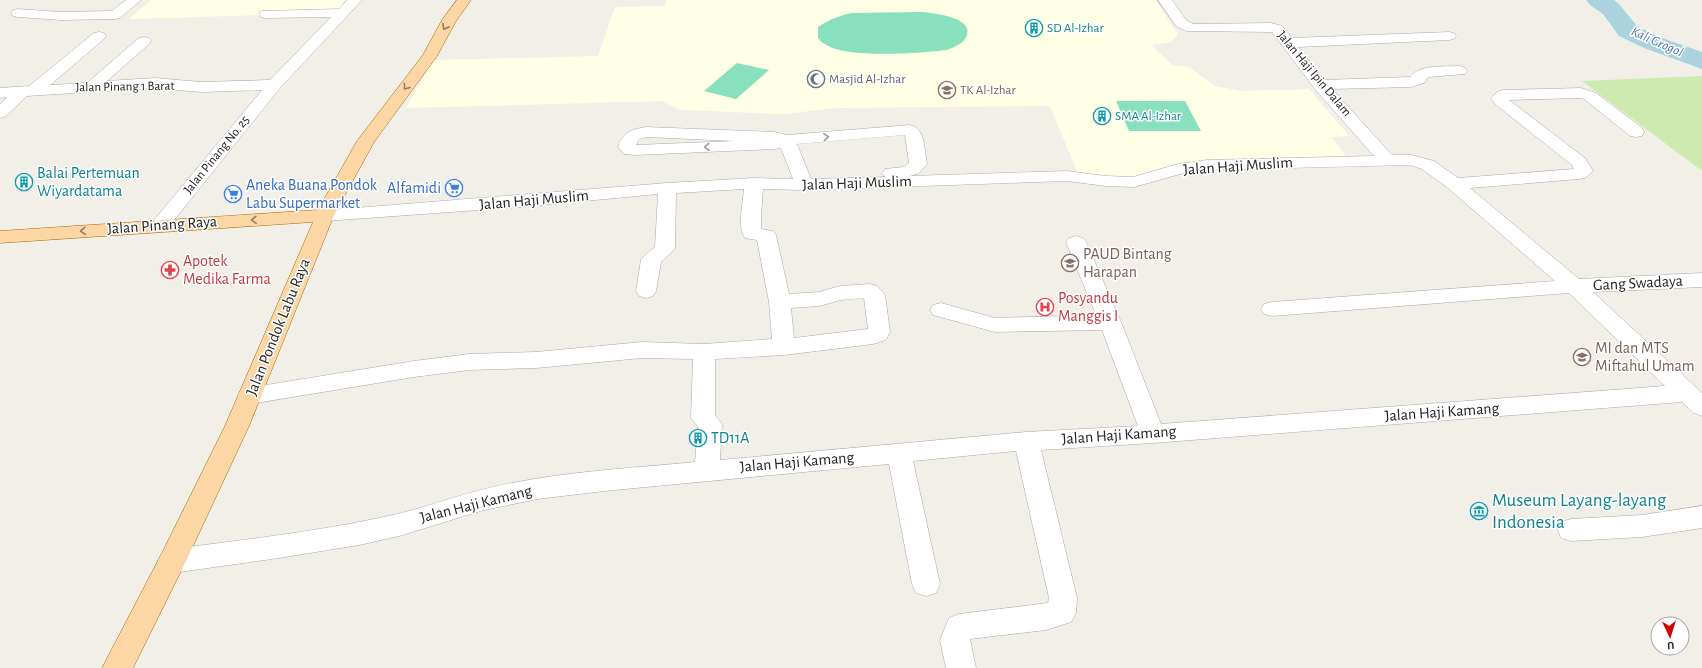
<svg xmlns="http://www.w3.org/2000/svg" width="1702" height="668" font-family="'Alegreya Sans',sans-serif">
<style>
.education{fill:#ffffe5}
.grass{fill:#cdebb0}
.pitch{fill:#88e0be}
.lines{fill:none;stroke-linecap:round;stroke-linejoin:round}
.river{fill:#aad3df;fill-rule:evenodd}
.minor-casing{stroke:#a9a9a9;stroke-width:1}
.major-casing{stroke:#a06b00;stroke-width:1}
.minor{fill:#fff;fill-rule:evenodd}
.major{fill:#fcd6a4;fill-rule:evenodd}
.oneway{stroke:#8f7c63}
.oneway2{stroke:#9c9c9c}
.labels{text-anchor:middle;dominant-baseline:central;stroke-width:3;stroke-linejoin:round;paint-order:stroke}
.far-culture-label{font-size:13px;fill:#0d838f;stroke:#fff;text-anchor:start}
.far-street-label{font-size:13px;fill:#222;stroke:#fff}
.far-worship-label{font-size:13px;fill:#5b616d;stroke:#fff;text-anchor:start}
.far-education-label{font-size:13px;fill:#785e54;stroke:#fff;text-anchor:start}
.far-water-label{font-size:14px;font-style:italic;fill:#4a7aab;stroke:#fff}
.street-label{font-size:16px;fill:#222;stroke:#fff}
.culture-label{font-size:16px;fill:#0d838f;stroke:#fff;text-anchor:start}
.shop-label{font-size:16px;fill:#366cbe;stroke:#fff;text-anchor:start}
.education-label{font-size:16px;fill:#785e54;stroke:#fff;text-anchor:start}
.health-label{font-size:16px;fill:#be3a42;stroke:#fff;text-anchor:start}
.near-culture-label{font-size:19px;fill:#0d838f;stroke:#fff;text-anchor:start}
</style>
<rect width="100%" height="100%" fill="#f2efe9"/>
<g class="education">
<path d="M151,0H348L335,13L129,19Z"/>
<path d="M666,0H1156L1178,35L1171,42L1151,45L1172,65L1189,67L1215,86L1243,91L1309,89L1349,136L1331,137L1352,164L1213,161L1137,184L1080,179L1050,106L836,108L784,114L681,110L662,101L406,108L433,60L598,56L615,7L665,6Z"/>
</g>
<path class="grass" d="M1702,76V171L1582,81Z"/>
<g class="pitch">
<path d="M922,12C933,13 973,17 967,35C964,44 954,47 947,50C921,53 845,59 825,44C822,43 820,40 818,38V27C829,20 838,16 851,13Z"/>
<path d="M737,63L769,70L736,99L704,91Z"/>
<path d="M1116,101H1185L1201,131H1129Z"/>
</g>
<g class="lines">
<path class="river" d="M1586,0H1614L1619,4L1637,26L1662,38L1702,52V69L1644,48L1619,36L1603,14L1590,5Z"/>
<defs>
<g id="minor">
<path d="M126,0H141L120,18L115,19L61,20L18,17L13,16L11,13L13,10L18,9L61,12L112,11Z"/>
<path d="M347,0H362L280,88L167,229L160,231L153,229L150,225L262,90L201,92L155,88L27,96L6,116L0,118V104L7,97L0,98V88L29,86L94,33L99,32L104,33L106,36L104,39L50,85L87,83L139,38L144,37L149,38L151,41L149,44L107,81L155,78L201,82L270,80L331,17L266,18L261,17L259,14L261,11L339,9Z"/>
<path d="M1158,0H1172L1186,20L1193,24L1271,23L1282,26L1292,38L1449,32L1454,33L1456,36L1454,39L1449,40L1298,47L1324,80L1410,77C1420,64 1444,67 1460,66L1465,68L1468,71L1465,74L1428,77L1424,83L1411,87L1332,89L1392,155H1411L1434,161L1458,178L1574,169L1572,165L1495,104L1491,98L1497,92L1503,90L1581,88L1596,93L1642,128L1644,132L1642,136L1636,137L1630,136L1584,99L1580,98L1509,100L1585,158L1593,171L1585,178L1579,179L1470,188L1579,279L1702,273V287L1593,292L1702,393V416L1694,413L1682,402L1153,443L1041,450L1077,598L1076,613L1071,622L1046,630L970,639L976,668H946L940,640L949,618L959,614L1048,603L1049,598L1016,451L913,461L940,584L936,593L926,596L916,593L912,584L889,464L604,491L538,499L484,510L399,536L359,545L279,558L172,573L162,569L158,561L162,553L172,549C243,540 314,532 384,517C427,508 468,491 512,483C572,471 634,468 695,462L698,427L691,418L693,359L642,358L536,368L469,370L414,377L250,404L242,401L238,395L242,389L414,361L469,354L536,352L642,342L704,344L772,339L769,302L757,240L745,238C737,226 743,203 744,189L676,193L675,249L661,262L656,291L653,296L646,298L639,296L636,291L641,260L644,256L655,247L658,194L521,207L325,221L318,219L316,215L318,211L667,183L754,178L793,179L781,148L775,149L635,155L624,154L618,147C622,133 632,129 646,127L774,132L787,135L910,125C926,129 924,150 927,164L919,173L910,176L1067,171L1106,176L1133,177L1178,164L1207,160L1374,156L1314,88L1272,32L1186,31L1176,26ZM905,135L909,163L904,167L885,169L882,173L885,177L811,179L797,144ZM646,137L735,141L636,145L639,139ZM1410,165L1422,169L1448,188L1555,281L1272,302L1264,304L1261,309L1264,314L1272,316L1569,293L1665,386L1161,424L1121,322L1086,242L1083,238L1076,236L1069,238L1066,242L1096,315L995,318L941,303L933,305L930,310L933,315L995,332L1102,330L1138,426L1026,432L720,460L722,424L715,415V359L784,355L873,344L886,340L890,332L885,295L877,286L870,284L840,286L819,292L789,294L776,235L773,231L761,229V216L763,189L804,190L1067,181L1106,186L1134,187L1180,174L1207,170ZM864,298L868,329L794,338L791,308L819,306L841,300Z"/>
<path d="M1702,506V528L1642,537L1571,541L1561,538L1558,530L1561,522L1571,519L1642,515Z"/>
</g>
<path id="major" d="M457,0H471L456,21L437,56L374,142L334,215L249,426L186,561L133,668H102L162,553L225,426L313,222L0,243V231L318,210L357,141L423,55L442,20Z"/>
</defs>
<use href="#minor" class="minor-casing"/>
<use href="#major" class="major-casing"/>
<use href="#minor" class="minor"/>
<use href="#major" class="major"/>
</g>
<defs><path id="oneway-chevron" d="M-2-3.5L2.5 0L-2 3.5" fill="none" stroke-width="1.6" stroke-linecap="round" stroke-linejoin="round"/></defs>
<g class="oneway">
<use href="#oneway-chevron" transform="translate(445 27) rotate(119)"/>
<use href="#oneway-chevron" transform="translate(406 87) rotate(127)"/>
<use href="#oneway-chevron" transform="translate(254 220) rotate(177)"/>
<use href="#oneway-chevron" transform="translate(83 231) rotate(176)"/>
</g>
<g class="oneway2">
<use href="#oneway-chevron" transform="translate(826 137) rotate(-5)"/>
<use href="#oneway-chevron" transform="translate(707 147) rotate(177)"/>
</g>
<defs>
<symbol id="building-ring" viewBox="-11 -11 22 22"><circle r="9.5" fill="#fff" stroke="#0f9aa8" stroke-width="1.5"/><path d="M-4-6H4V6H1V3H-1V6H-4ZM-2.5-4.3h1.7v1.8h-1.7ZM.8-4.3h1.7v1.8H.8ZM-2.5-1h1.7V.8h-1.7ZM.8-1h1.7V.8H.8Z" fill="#0f9aa8"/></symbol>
<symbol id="mosque-ring" viewBox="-11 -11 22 22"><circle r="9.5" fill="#fff" stroke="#6b7280" stroke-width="1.5"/><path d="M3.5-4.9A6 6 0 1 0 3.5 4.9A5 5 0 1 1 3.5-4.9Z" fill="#6b7280"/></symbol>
<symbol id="school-ring" viewBox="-11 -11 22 22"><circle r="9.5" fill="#fff" stroke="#8d6e63" stroke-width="1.5"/><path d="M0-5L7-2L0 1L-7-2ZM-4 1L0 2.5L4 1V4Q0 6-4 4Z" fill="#8d6e63"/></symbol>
<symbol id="supermarket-ring" viewBox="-11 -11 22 22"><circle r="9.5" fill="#fff" stroke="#3f7fe0" stroke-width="1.5"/><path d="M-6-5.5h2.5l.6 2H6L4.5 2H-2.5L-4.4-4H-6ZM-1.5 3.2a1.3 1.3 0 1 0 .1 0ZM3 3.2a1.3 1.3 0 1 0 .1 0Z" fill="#3f7fe0"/></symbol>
<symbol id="pharmacy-ring" viewBox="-11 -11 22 22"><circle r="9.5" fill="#fff" stroke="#e0444e" stroke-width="1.5"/><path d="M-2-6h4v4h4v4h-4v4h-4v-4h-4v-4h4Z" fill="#e0444e"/></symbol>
<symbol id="hospital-ring" viewBox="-11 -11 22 22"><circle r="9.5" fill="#fff" stroke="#e0444e" stroke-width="1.5"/><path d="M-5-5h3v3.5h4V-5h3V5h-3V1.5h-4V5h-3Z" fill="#e0444e"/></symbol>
<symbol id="museum-ring" viewBox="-11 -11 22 22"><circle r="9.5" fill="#fff" stroke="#0f9aa8" stroke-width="1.5"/><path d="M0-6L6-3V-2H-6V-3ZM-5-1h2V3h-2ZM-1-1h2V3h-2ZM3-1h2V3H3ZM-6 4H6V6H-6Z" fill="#0f9aa8"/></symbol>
</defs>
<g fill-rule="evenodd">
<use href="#building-ring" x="1024" y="18" width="20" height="20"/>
<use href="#mosque-ring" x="806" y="69" width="20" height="20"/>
<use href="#school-ring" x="937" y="80" width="20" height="20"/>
<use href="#building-ring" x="1092" y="106" width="20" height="20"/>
<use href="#building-ring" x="14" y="172" width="20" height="20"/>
<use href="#supermarket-ring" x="444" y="178" width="20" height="20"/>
<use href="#supermarket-ring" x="223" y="184" width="20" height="20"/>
<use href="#school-ring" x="1060" y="253" width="20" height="20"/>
<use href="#pharmacy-ring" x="160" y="260" width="20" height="20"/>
<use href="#hospital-ring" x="1035" y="297" width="20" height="20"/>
<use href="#school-ring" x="1572" y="347" width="20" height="20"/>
<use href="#building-ring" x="688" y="428" width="20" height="20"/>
<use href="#museum-ring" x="1469" y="501" width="20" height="20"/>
</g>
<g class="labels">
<g class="far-culture-label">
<text x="1047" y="28">SD Al-Izhar</text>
<text x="1115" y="116">SMA Al-Izhar</text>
</g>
<g class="far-street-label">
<text transform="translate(1314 74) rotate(50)">Jalan Haji Ipin Dalam</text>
<text transform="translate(125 87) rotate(-1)">Jalan Pinang 1 Barat</text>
<text transform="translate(217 155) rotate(-51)">Jalan Pinang No. 25</text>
</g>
<g class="far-worship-label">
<text x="829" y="79">Masjid Al-Izhar</text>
</g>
<g class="far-education-label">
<text x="960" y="90">TK Al-Izhar</text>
</g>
<g class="far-water-label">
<text transform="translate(1657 42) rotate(24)">Kali Grogol</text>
</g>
<g class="street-label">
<text transform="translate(1238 166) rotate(-4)">Jalan Haji Muslim</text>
<text transform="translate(857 183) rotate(-2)">Jalan Haji Muslim</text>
<text transform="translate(534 200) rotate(-5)">Jalan Haji Muslim</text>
<text transform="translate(162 225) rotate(-4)">Jalan Pinang Raya</text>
<text transform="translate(1638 283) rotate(-3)">Gang Swadaya</text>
<text transform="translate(278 327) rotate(-68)">Jalan Pondok Labu Raya</text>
<text transform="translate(1442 412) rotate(-4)">Jalan Haji Kamang</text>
<text transform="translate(1119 435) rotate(-4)">Jalan Haji Kamang</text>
<text transform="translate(797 462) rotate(-5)">Jalan Haji Kamang</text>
<text transform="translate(476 504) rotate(-14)">Jalan Haji Kamang</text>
</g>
<g class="culture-label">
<text x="37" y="173">Balai Pertemuan<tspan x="37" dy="18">Wiyardatama</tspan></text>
<text x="711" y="438">TD11A</text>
</g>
<g class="shop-label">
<text x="246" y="185">Aneka Buana Pondok<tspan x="246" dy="18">Labu Supermarket</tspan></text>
<text x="441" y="188" text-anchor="end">Alfamidi</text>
</g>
<g class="education-label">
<text x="1083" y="254">PAUD Bintang<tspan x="1083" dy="18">Harapan</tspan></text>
<text x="1595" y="348">MI dan MTS<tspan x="1595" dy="18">Miftahul Umam</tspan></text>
</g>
<g class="health-label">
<text x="183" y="261">Apotek<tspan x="183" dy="18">Medika Farma</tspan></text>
<text x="1058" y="298">Posyandu<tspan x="1058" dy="18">Manggis I</tspan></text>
</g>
<g class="near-culture-label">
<text x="1492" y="500">Museum Layang-layang<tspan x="1492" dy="22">Indonesia</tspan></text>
</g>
</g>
<g transform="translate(1670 636) rotate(176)"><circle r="19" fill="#ffffff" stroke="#a7a7a7"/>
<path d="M0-3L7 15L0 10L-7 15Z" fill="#d40000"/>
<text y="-6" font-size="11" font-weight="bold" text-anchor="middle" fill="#222222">U</text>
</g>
</svg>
